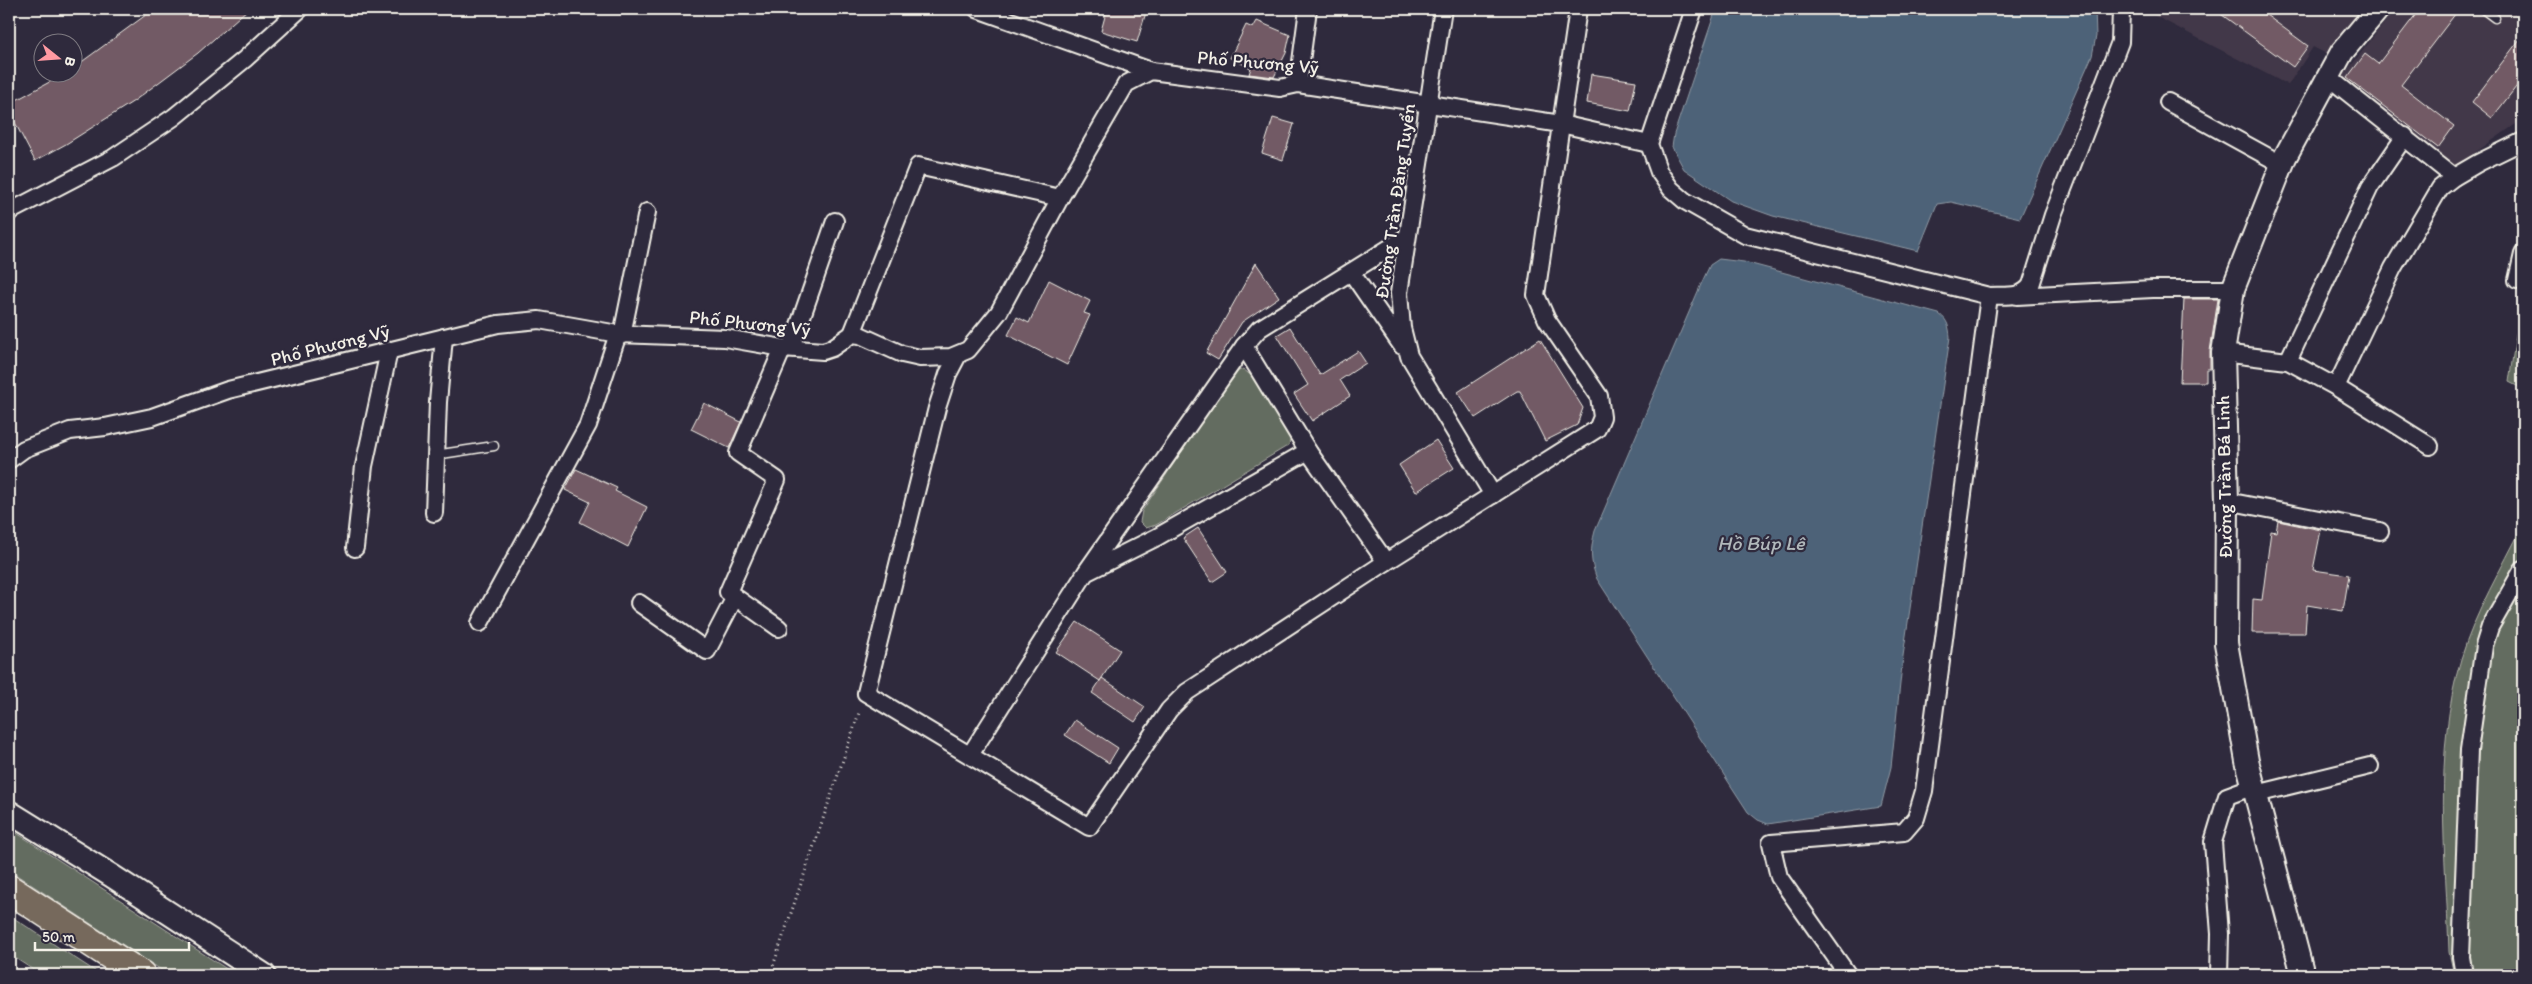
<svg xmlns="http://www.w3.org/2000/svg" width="2532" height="984" font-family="Itim,sans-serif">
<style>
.built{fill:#433849}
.green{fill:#646c60;stroke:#acaea4}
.water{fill:#4d6278;stroke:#909ba5}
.building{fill:#725a65;stroke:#f4f1e8}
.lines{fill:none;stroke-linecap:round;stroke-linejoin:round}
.lane-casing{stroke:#f4f1e8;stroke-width:11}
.street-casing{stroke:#f4f1e8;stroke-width:20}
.secondary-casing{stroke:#f4f1e8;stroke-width:26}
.highway-casing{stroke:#f4f1e8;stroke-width:31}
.path{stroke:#f4f1e8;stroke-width:3;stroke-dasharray:1 4;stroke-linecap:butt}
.lane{stroke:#2f2a3d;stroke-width:8}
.street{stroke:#2f2a3d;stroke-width:16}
.secondary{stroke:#2f2a3d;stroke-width:22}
.highway{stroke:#76695c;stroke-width:28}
.labels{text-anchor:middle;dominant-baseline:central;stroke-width:4.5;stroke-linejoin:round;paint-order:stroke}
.street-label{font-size:19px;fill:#f4f1e8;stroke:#2f2a3d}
.water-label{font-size:20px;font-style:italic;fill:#b1b8bb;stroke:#2f2a3d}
</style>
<rect width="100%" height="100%" fill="#2f2a3d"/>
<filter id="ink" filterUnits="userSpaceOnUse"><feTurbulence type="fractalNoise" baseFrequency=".02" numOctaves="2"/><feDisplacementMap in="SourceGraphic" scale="10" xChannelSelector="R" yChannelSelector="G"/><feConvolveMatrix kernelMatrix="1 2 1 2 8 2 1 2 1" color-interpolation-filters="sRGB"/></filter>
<g filter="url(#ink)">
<g class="built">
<path d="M2142,9H2370L2333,57L2313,47L2288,85Z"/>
<path d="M2395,9H2523V115L2516,124L2453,168L2340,80Z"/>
</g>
<g class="green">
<path d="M2523,288V389L2509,382Z"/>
<path d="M1243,369L1253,377L1291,434L1289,445L1156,525L1146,528L1140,522L1142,511L1229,381L1236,372Z"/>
<path d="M2523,525V975H2454L2449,952C2446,856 2433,752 2461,659C2475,612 2502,568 2523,525Z"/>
<path d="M9,828L236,975H169L9,870Z"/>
<path d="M9,915L101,975H41L9,954Z"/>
</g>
<g class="water">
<path d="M1716,9H2095L2096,36L2092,56L2020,218L1951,202L1937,204L1918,251L1773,216L1731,201L1684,169L1672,147L1674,134Z"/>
<path d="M1719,259L1744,262L1939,314C1948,320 1949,327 1950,337L1903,656L1891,767L1881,806L1768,824L1758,820L1748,812L1597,579C1590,561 1590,550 1595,531L1702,282L1710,265Z"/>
</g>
<g class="building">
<path d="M154,9H248L198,53L134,101L66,144L35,161L9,111V104L68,72H72V69Z"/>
<path d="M1107,9H1147L1137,42L1101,31Z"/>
<path d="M2214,9H2258L2308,46L2293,67Z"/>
<path d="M2420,9H2459L2401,85L2454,126L2438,148L2347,78L2365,54L2378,64Z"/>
<path d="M1257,21L1290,35L1286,53L1274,77L1249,74L1251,68L1230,58L1246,25L1253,28Z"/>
<path d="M2523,35V78L2492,118L2472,102Z"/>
<path d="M1591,74L1636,81L1630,111L1587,103Z"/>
<path d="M1273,118L1294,124L1283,160L1262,153Z"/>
<path d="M1256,263L1279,297L1242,322L1218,360L1206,353Z"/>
<path d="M1049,280L1090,301L1084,313L1090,315L1067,365L1008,335L1017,317L1029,323Z"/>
<path d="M2184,299H2218L2210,351V369H2206V382H2180Z"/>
<path d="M1290,327L1320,375L1358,351L1366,363L1340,380L1350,396L1312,421L1294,394L1308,385L1277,335Z"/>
<path d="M1540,339L1583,408L1577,425L1545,441L1520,391H1517L1475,418L1458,392Z"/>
<path d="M704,403L741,422L729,448L691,429Z"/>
<path d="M1436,440L1454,468L1416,492L1399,465Z"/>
<path d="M576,469L617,488L615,491L647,507L628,547L580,522L590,502L565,490Z"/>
<path d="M2278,521L2321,530L2313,570L2349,575L2343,611L2307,605L2305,633H2252L2253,599L2262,600L2271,531L2276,532Z"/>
<path d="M1198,528L1227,572L1212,582L1183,538Z"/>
<path d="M1077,622L1120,650L1100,681L1056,652Z"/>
<path d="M1102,678L1145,707L1135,722L1092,693Z"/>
<path d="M1075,720L1118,748L1109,763L1065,735Z"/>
</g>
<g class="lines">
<defs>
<g id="lane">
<path d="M2483,9L2495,18"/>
<path d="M435,455L494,446"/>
</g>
<g id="street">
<path d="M977,9L1151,71"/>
<path d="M1443,9L1399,293L1402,328L1409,356L1493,495"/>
<path d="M1694,9L1649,144L1659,172L1671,189L1685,201L1745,235L1989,296C2004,295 2022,299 2031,285L2053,215L2120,42L2121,9"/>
<path d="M2328,77L2454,177"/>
<path d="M1298,84L1308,9"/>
<path d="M2168,102L2283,165"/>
<path d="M9,212L113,158L174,117L245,59L300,9"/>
<path d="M1351,272L1402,346"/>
<path d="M2517,280L2523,254"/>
<path d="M2017,296L2153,289H2233"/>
<path d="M852,334L918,166L1060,198"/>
<path d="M622,335L647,212"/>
<path d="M1244,346L1308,451L1386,562"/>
<path d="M791,348L835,221"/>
<path d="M2223,353L2288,361L2336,387L2430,446"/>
<path d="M958,355L948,374L937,408L866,693L1089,827L1169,710L1187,692L1386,562L1597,429L1602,417L1599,396L1547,320L1536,295L1578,9"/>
<path d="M2288,361L2370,187L2405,136"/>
<path d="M2336,387L2393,268L2440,188L2454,177L2478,163L2523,141"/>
<path d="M9,460L24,449L70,431L105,427L152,417L228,390L498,324L539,320L618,334L725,338L783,348L823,351L832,348L852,334L860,335L902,354L920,358L951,357L968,350L999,312L1060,198L1126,84L1151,71L1280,88L1298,84L1561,124L1649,144"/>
<path d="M2227,501L2380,531"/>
<path d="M434,513L438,402L444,337"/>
<path d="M355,548L364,466L389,351"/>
<path d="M1089,571L1157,537L1308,451"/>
<path d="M639,603L707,651L735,597"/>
<path d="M480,623L588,425L618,334"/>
<path d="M779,628L728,592L777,480L738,453L783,348"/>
<path d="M970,755L1086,572L1244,346L1259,329L1407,237"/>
<path d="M2256,794L2370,766"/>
<path d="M1848,975L1779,877L1771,843L1904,832L1916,818L1924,791L1989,296"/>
<path d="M2219,975L2220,934L2213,842L2227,796L2254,786"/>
<path d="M2464,975L2461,957L2469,750L2484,646L2490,627L2523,569"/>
</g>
<g id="secondary">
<path d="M9,812L112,876L264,975"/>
<path d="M2303,975L2247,761L2226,643L2227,501L2223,353L2233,289L2285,157L2342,52L2378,9"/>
</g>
<path id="highway" d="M9,889L141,975"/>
</defs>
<use href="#lane" class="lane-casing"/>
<use href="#street" class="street-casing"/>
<use href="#secondary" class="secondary-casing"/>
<use href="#highway" class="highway-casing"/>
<path class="path" d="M770,975L860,710"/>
<use href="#lane" class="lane"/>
<use href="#street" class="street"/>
<use href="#secondary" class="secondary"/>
<use href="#highway" class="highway"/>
</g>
</g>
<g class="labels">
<g class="street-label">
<text transform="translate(1258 62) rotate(5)">Phố Phương Vỹ</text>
<text transform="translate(1395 201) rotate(-82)">Đường Trần Đăng Tuyển</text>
<text transform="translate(750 323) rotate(6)">Phố Phương Vỹ</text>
<text transform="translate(330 345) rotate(-14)">Phố Phương Vỹ</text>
<text transform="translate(2224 477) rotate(-91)">Đường Trần Bá Linh</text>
</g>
<g class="water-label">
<text x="1761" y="543">Hồ Búp Lê</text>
</g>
</g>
<rect width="2532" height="984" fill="none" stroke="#2f2a3d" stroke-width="30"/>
<rect x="15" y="15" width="2502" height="954" fill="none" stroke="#f4f1e8" stroke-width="2" filter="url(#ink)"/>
<g transform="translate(58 58) rotate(107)"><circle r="24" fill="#2f2a3d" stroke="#7e7a81"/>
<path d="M0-4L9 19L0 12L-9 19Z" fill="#ff9aa2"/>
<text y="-8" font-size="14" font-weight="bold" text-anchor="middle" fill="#f4f1e8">B</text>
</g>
<path d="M35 942v8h154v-8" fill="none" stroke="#f4f1e8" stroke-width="2.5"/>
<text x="42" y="942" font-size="15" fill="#f4f1e8" stroke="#2f2a3d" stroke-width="4" paint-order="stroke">50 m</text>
</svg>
